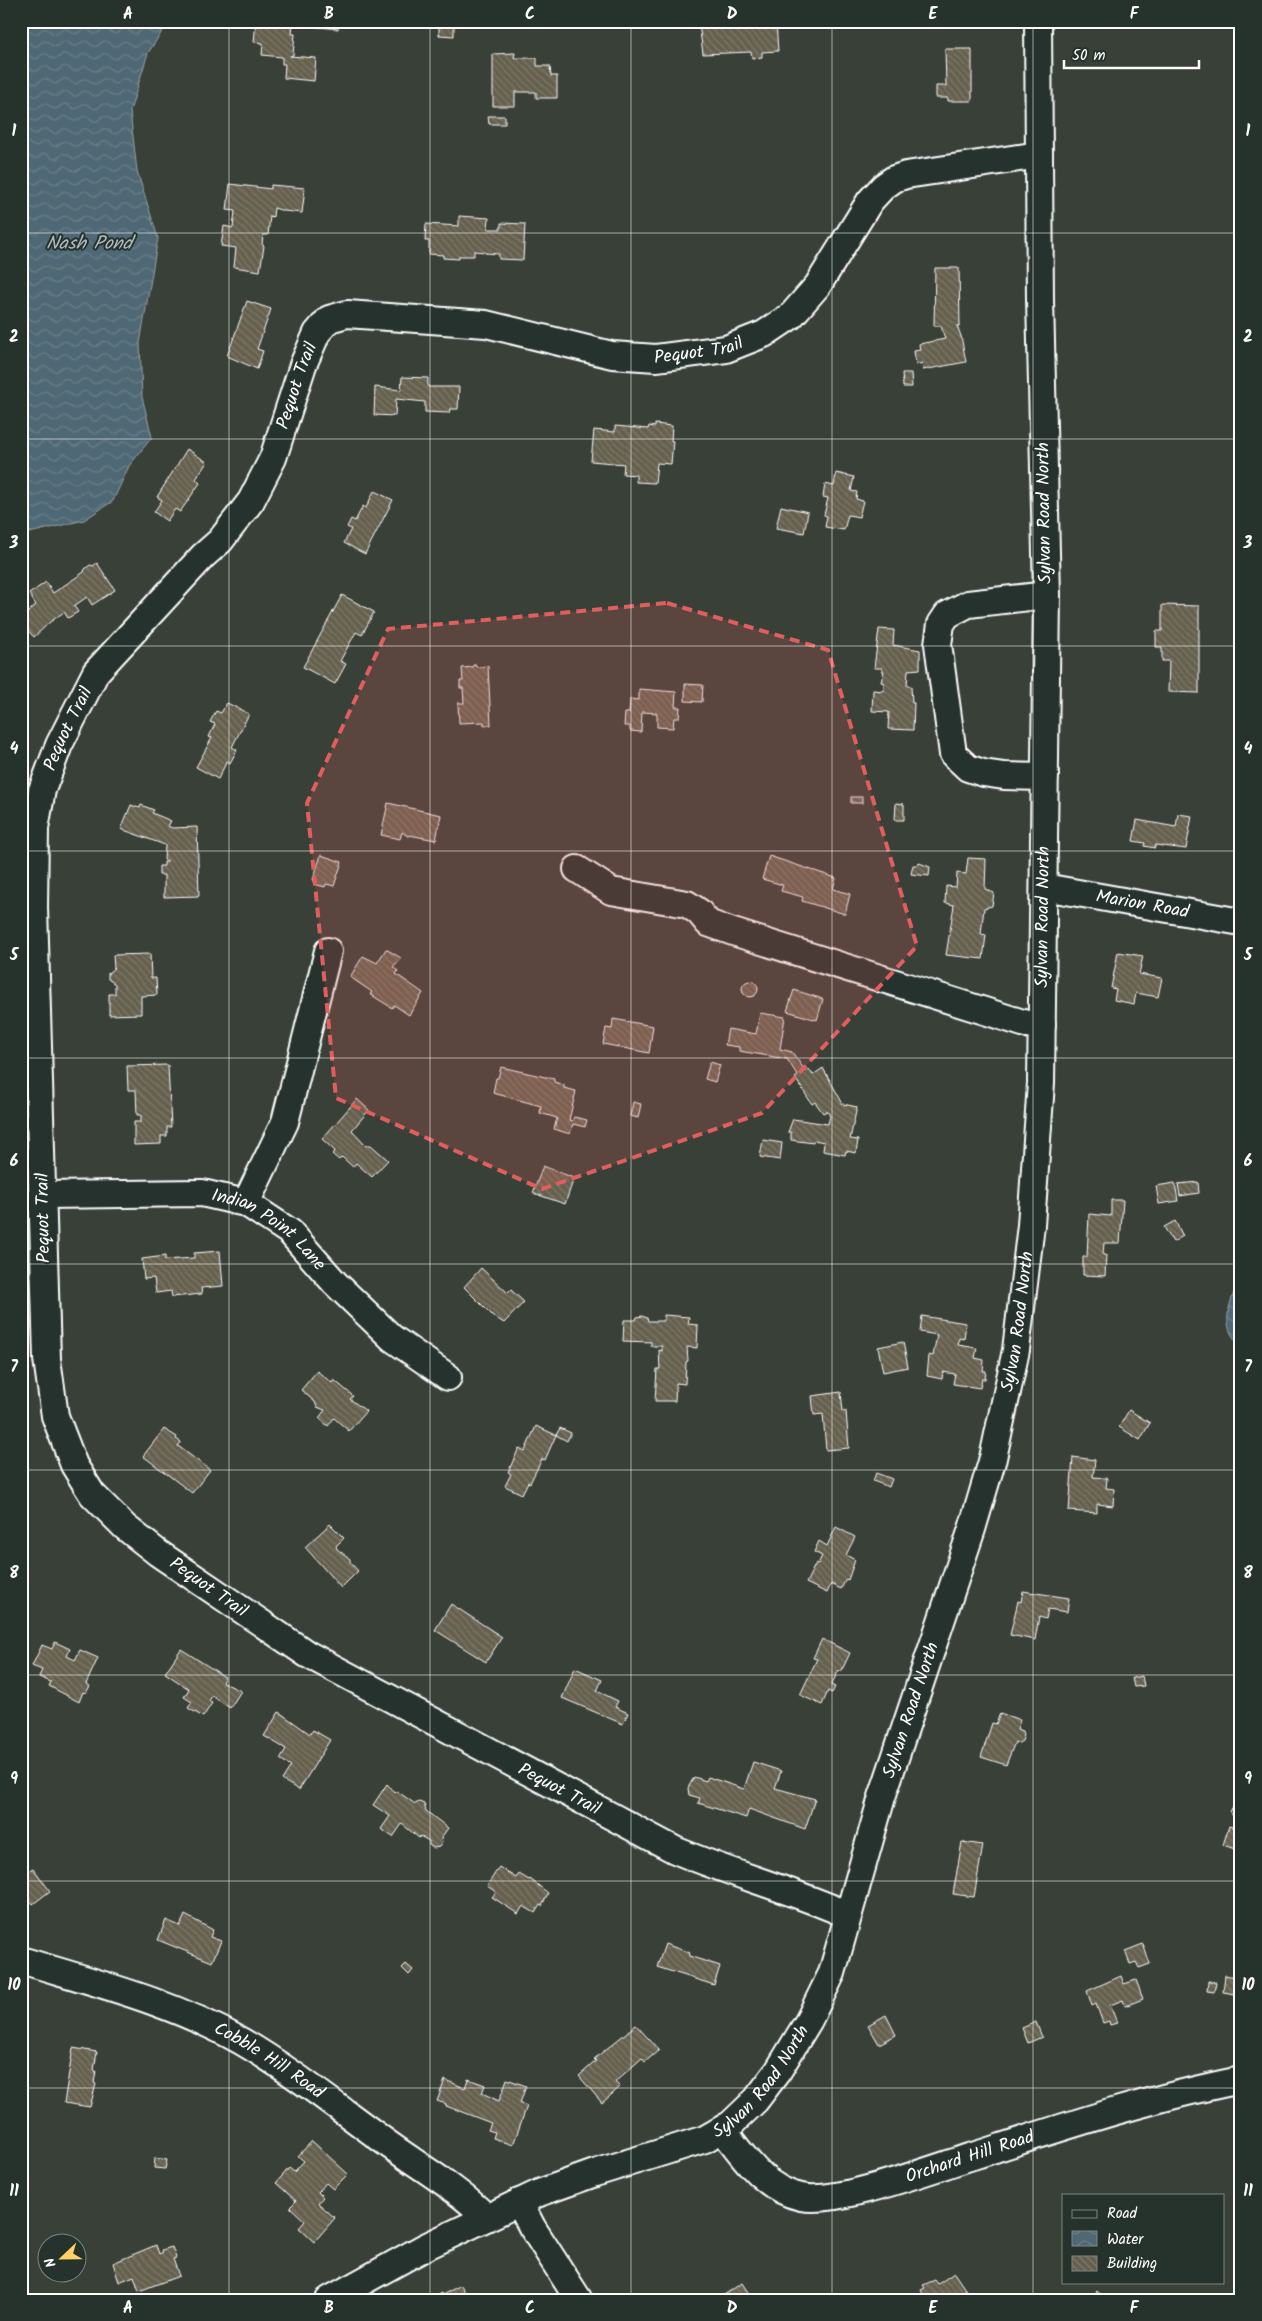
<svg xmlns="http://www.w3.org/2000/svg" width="1262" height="2321" font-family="Kalam,sans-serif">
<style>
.water{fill:url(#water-waves);stroke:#96a4ac}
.building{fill:url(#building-back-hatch);stroke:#fff}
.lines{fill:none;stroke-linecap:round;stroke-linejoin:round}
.minor-casing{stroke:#fff;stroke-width:30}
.minor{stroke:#26332d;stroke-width:26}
.marked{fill:#e05e5e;fill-opacity:0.2;stroke:#e05e5e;stroke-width:4;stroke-dasharray:10 6;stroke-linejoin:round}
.grid{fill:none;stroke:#fff;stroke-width:1;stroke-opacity:0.55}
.labels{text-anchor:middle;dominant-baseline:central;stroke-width:4;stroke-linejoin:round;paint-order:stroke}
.street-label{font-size:18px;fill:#fff;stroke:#26332d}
.water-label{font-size:19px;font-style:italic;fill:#b0bbc0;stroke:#26332d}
.neatline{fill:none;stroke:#fff;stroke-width:2}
.grid-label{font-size:16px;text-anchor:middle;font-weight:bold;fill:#fff}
</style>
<defs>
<pattern id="water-waves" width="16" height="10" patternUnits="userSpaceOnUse" patternTransform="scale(1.25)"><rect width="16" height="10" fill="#506874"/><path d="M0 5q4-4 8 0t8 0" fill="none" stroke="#6a7f89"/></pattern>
<pattern id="building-back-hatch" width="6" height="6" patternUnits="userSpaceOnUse" patternTransform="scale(1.25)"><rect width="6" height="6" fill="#65604e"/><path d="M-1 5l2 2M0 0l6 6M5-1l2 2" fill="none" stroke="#7c7869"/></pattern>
</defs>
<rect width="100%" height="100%" fill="#394037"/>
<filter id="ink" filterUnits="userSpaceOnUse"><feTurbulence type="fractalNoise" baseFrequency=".02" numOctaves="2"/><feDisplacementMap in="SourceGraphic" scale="10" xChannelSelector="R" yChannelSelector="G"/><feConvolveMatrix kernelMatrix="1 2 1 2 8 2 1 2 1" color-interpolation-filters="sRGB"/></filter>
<g filter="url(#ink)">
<g class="water">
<path d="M21,21H169L148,53L130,111L137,171L158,238L140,343L142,397L152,437L129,466L113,501L84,520L21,535Z"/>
<path d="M1241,1276V1345C1217,1327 1231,1299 1241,1276Z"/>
</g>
<g class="building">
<path d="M256,21H289V24H293L292,34H295L293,55L290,56L316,58L314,81L284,78L285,64H282V57L262,55L263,43L254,42Z"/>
<path d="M311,21H339L338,29L310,26Z"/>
<path d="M439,21H454V36L439,35Z"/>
<path d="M756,21H776L778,51L762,52V57L752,58L751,52L703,54L699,24Z"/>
<path d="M945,49H972V101H948V98H936V86H946Z"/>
<path d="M515,53L514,58H537V66H550L551,76H557V98H536V92H515V106H493V54Z"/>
<path d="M488,116H505V124H489Z"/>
<path d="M230,184L271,189V185L305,188L302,213L284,211L274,208L273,217L270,216L268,235H263L262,244L264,246L260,271L234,267L236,248L221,246L224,226L233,228L235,211L227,210Z"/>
<path d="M459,216L489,218L488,229H501V223L525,224L523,260L499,259V254L485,253V252L474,251V256H459V259L443,258V255L429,254V241H425L426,224L459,226Z"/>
<path d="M935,268H959L960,326H957L961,336L966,362L923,370L922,363L916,365L914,351L920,350L919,344L945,339L941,326H934Z"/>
<path d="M247,301L271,309L257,349L263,351L257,369L227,356Z"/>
<path d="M902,373H911L912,387H903Z"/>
<path d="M402,377L428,378V387H459L458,409H450L449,413L425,412V402L396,399L395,416L374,415L375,387L401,390Z"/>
<path d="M655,424L672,426L671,441H673L671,464L657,463L655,483L636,482V475L623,474L624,464L591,461L594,430L615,432V426L648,429L649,426L655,427Z"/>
<path d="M187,449L207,462L196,479L200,483L180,512L175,509L167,521L154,512L162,500L157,497Z"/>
<path d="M836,473L854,477L851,491L857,492L856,499L863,501L859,517L848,515L844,530L825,527L827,516L824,515L828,498L823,497L825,484L834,486Z"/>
<path d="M374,491L393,500L365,554L344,543L351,529L347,527L351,519L355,521L363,506L366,508Z"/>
<path d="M781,506L808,512L804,533L776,528Z"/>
<path d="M97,563L115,590L92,605L87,597L74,606L78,612L68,618L64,612L50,622L34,637L21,623V618L36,605L29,594L46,582L53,593L84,572L85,569L90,565L93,566Z"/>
<path d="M342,595L374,612L362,635L356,632L340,661L346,664L335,684L303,667Z"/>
<path d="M1162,605L1199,606V693L1168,692L1169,661H1162V647H1156V631H1162Z"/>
<path d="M879,629L894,630L893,645L920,650V669L908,670L907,686H911L912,703H914L913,730L888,729L889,712L872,711L873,690L884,691V683L881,682L884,671H882V668H874Z"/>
<path d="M473,665H476V667L488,666L491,725H484V722L459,723L458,703H464L463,688H460V681H463L462,668L473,667Z"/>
<path d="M685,684L703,685L702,702L685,701Z"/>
<path d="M639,689L676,692L675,707H680L679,718H674L673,728L657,727V713L642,712L641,732L630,731V726H624L625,713H629L630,699L639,700Z"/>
<path d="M227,703L249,714L232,747L237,750L230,763L227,761L218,779L196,767L212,738L209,737L215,724L210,722L216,711L221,713Z"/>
<rect x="851" y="797" width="11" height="6"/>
<path d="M388,803L441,815L436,840L409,835V837L402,832L400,839L381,835Z"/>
<path d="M896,803L904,804V820H895Z"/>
<path d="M131,805L140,808L141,805L154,810L152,813L171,821L168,826L172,828L197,827L199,896L164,897V875H159V866H164V862H167V860H164L165,845L121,829Z"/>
<path d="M1178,814L1192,816L1186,849L1155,845V848L1144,846L1145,843L1133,841L1137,820L1176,827Z"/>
<path d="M321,855L342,862L334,886L326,884L325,887L314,884L315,881L313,880Z"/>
<path d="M769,856L836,878L833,889L850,894L845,914L802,901L803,897L781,891L783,885L762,879Z"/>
<path d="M968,858L986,859L985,889L994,893L992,906L984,908L981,934L986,935L983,959L946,955L954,905L945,903L946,886L956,887L957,873L966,874Z"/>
<path d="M919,863L930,867L929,876L911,874L913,865H918Z"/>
<path d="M386,949L401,958L393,967L398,971L396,974L423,993L409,1015L394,1005L392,1008L370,994L372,992L350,977L363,956L377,963Z"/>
<path d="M1118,952L1143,956L1139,974L1162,978L1158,997L1136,993L1134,1004L1114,1000L1116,989L1111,988Z"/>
<path d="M150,954L151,978H156L157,995L141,996V1014L109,1015V994H115V984L108,979V973L114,968L113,955Z"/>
<circle cx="750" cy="989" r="8"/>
<path d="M794,990L823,999L817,1020L787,1011Z"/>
<path d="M760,1013L785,1017L780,1049L792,1052L806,1072L809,1069L813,1075L823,1068L843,1104L857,1107L850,1139L858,1140L856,1153L846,1151L845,1155L823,1151L824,1142L814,1140L813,1143L791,1140V1132H788L793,1119L828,1124L830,1116L827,1111L823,1113L815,1102L812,1104L795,1078L798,1076L787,1059L739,1051V1047L725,1045L728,1029L756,1034Z"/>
<path d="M613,1019L653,1026L649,1053L603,1044L606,1028L612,1029Z"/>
<path d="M710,1062L720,1065L715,1082L705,1079Z"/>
<path d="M168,1065L171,1127H167V1136H161V1144L134,1145V1122H141V1115H137L136,1090H128L127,1066Z"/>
<path d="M501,1067L554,1079V1082L564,1085V1088L576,1091L569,1120L572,1121L574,1117L587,1120L585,1127L573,1124L570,1134L554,1129L557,1118L540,1113L541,1106L493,1093L496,1078H498Z"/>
<path d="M357,1099L369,1110L352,1130L366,1145H371L388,1160L372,1177L356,1163L353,1167L342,1157L339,1160L332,1154L335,1151L322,1139Z"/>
<path d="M633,1102L641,1104L638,1118L630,1116Z"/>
<path d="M763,1140L782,1143L780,1160L760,1157Z"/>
<path d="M543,1166L574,1178L565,1204L533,1193Z"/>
<path d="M1198,1182L1199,1193L1180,1196L1178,1184Z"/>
<path d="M1175,1183L1178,1201L1159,1204L1156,1186Z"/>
<path d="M1111,1200H1123L1120,1243H1104L1103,1255H1106L1105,1276L1083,1275V1257H1087L1089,1214L1111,1216Z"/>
<path d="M1175,1221L1183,1236L1173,1242L1164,1227Z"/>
<path d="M220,1251L223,1286L201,1288L202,1294L172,1297L171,1291L156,1293L154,1278L144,1279L142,1259L165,1256V1260L194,1258V1253Z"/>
<path d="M481,1268L508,1293L511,1290L524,1302L504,1323L494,1317L464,1287Z"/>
<path d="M664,1315L689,1317L688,1324L698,1325L697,1348L687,1347L688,1361L686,1362L685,1384L676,1383L675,1401H655L657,1369H660L659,1350L662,1351V1346H651V1342L623,1341L624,1320H636L637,1317L642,1316L647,1318L648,1321H664Z"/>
<path d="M922,1316L966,1323L964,1339L959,1338L958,1345L977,1348L975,1358L984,1360L983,1371H986L985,1379H982L980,1388L953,1384L955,1374L943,1372L942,1379L927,1376L929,1355L933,1356L937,1335L920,1332Z"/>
<path d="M903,1342L908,1367L883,1372L878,1347Z"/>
<path d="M317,1371L332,1383L334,1380L353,1396L350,1399L366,1411L349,1431L334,1418L328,1426L319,1418L325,1410L317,1407L315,1402L301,1390Z"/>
<path d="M841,1392L843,1412L846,1411L849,1448L826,1450L823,1414L814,1415L812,1396Z"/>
<path d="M1129,1410L1150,1423L1140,1440L1119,1427Z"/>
<path d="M536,1426L556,1435L545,1460L542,1459L530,1483L528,1482L522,1494L505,1486L511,1474L508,1472L519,1448L525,1451Z"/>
<path d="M560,1428L571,1433L567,1441L556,1435Z"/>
<path d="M164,1429L177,1437L176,1439L181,1442L178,1446L210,1470L192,1493L143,1456Z"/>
<path d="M1073,1457L1095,1460L1093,1477L1107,1478L1106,1488L1114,1489L1113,1506L1097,1504V1513L1069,1511Z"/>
<path d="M876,1473L892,1479L889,1487L873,1481Z"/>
<path d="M330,1524L344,1538L336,1546L337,1549L350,1559V1562L358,1571L341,1588L305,1547Z"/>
<path d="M836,1527L855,1537L846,1555L855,1560L848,1580L846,1579L841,1589L831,1584L827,1593L806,1583L816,1563L818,1564L822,1556L814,1552L819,1541L827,1546Z"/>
<path d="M1023,1591L1069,1598L1067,1612L1048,1609L1046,1619L1039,1617L1035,1640L1010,1635L1018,1601L1021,1602Z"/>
<path d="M451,1604L502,1637L486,1662L435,1630Z"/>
<path d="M822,1639L850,1653L841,1672L839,1670L831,1685L835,1687L832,1693L828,1691L822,1705L800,1695L817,1659L813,1658Z"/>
<path d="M55,1642L70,1649L67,1656L75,1660L80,1650L98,1658L86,1684L90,1686L86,1693L83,1692L79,1702L49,1686L51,1682L39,1677L42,1670L32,1666L42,1645L52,1649Z"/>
<path d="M181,1649L225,1677L222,1682L241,1691L230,1708L212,1696L209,1701L212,1703L203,1717L188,1708L192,1702L184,1697L189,1689L165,1673Z"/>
<path d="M575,1668L602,1680L597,1691L618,1701L615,1707L628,1713L623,1724L562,1698Z"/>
<path d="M1142,1676L1144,1686L1134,1687L1132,1678Z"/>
<path d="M279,1712L310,1734L313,1730L330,1740L299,1790L282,1780L291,1766L280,1759L286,1749L264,1736Z"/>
<path d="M1000,1713L1020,1720L1017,1729L1023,1731L1024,1735L1022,1741L1019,1743L1015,1742L1006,1765L981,1757L992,1723L996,1724Z"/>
<path d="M753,1762L781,1771L775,1788L815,1799L805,1829L749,1809L746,1818L698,1803L700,1798L689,1795L688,1788L694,1777L706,1781L708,1777L744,1789Z"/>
<path d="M387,1784L395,1793L397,1791L415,1804L419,1802L424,1804L426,1811L448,1828L441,1838L442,1843L439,1847L434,1848L429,1845V1841L420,1836L419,1838L402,1824L393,1837L381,1829L390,1816L373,1805Z"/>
<path d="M1241,1799V1820L1238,1822L1229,1811Z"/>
<path d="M1229,1826L1241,1830V1851L1223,1845Z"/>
<path d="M962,1842L983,1845L974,1897L953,1894Z"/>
<path d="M499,1867L516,1878L519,1874L529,1880L530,1879L548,1893L542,1906L540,1905L535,1913L523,1906L518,1914L492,1897L496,1892L487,1886Z"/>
<path d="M33,1868L50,1891L33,1904L21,1888V1870L25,1873Z"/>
<path d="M185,1915L213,1930L210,1937L221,1941L212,1962L158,1940L166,1920L180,1926Z"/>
<path d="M665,1944L690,1953L689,1956L720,1966L714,1985L657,1967Z"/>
<path d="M1143,1944L1150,1964L1139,1968L1136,1962L1130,1964L1125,1951Z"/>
<path d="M406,1964L413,1970L409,1975L402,1968Z"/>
<path d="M1236,1974L1241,1975V1995L1223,1992L1225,1975L1235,1977Z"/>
<path d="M1121,1976L1124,1984L1136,1980L1143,1999L1125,2006L1123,2000L1110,2005L1117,2023L1110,2025L1109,2021L1103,2023L1096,2004L1092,2006L1087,1991Z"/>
<path d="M1208,1981L1216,1982L1214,1992L1207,1991Z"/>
<path d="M886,2015L896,2035L879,2044L868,2025Z"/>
<path d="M1036,2022L1042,2037L1028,2043L1022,2028Z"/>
<path d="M636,2025L659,2050L645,2062L642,2058L615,2082L620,2087L602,2103L579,2076L596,2061L594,2059Z"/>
<path d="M73,2048L97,2052L94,2070L96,2071L94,2083L96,2084L90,2107L64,2103Z"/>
<path d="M468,2079L485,2085L482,2093L499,2101L507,2079L526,2086L520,2103L527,2106L513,2145L493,2138L495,2132L488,2130L491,2123L446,2106V2104L437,2101L445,2080L465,2088Z"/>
<path d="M312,2141L348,2174L333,2189L326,2183L318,2192L323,2197L318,2203L335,2218L314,2242L299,2228L305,2221L290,2207L296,2201L276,2183L289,2168L294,2172L304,2161L298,2156Z"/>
<path d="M155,2158L167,2160L165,2169L154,2168Z"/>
<path d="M156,2245L159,2254L163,2252L162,2250L172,2247L176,2258L173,2259L179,2276L139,2291L134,2276L119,2282L113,2263Z"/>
<path d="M954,2273L969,2295L962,2300H916L923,2294L921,2290L925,2288L923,2285L935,2280L938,2284Z"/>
<path d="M742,2283L753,2300H714L724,2295Z"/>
<path d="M461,2285L469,2300H423L428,2297L430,2299L441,2293L442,2295Z"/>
<path d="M1097,2291L1107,2300L1090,2299Z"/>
</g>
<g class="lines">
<defs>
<g id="minor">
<path d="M1045,777L1004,776L983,773L968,768L953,754L938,644L941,624L947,615L968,604L1047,595"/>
<path d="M577,869L611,891L687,904L699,912L708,923L733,932L1026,1024H1042"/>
<path id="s1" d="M1044,887L1241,922"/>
<path id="s2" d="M44,1195L202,1193L246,1203L290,1232L335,1283L392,1338L448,1377"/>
<path d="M246,1203L285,1122L328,951"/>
<path id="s3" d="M848,1915C792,1890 732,1874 675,1850L307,1654L158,1553L125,1527L92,1494L74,1465L55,1416L47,1359L34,907L35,828L42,790L59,745L96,672L203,556L220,541L251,501L273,458L303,365L317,333L329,319L347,314L486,324L612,355L656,358L726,349L764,334L791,316L818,285L870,201L883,187L894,179L906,175L1039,155"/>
<path id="s4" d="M21,1960C96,1983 172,2002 241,2041C291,2070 337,2107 384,2141C418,2166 456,2187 486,2217"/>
<path id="s5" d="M723,2130C744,2157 764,2189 801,2197C838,2205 936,2167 976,2155C1063,2127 1150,2098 1241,2080"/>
<path d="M519,2202L532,2227L579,2300"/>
<path id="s6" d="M329,2300L427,2246L539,2193L595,2173L705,2139L731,2124L756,2100L778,2071L809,2020L832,1973L882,1797L972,1529L993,1458L1016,1350L1031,1225L1041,1083L1047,595L1040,299L1038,21"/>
</g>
</defs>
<use href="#minor" class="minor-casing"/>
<use href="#minor" class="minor"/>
</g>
</g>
<path class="marked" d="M667,603L828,650L917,946L762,1113L542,1189L336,1098L307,803L388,629Z"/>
<path class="grid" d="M229,21V2300M430,21V2300M631,21V2300M832,21V2300M1033,21V2300M21,233H1241M21,439H1241M21,646H1241M21,851H1241M21,1058H1241M21,1264H1241M21,1470H1241M21,1675H1241M21,1881H1241M21,2088H1241"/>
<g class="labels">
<g class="street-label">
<text stroke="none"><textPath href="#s3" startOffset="2520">Pequot Trail</textPath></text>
<text stroke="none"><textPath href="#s3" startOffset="2070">Pequot Trail</textPath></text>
<text transform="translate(1045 513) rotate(-91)">Sylvan Road North</text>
<text stroke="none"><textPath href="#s3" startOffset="1651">Pequot Trail</textPath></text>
<text stroke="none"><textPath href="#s1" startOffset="100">Marion Road</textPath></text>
<text stroke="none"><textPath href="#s6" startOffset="1708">Sylvan Road North</textPath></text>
<text transform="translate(44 1218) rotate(-91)">Pequot Trail</text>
<text stroke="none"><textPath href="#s2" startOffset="236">Indian Point Lane</textPath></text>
<text stroke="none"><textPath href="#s6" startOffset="1302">Sylvan Road North</textPath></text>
<text transform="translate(208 1588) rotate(35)">Pequot Trail</text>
<text stroke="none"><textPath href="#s6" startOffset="898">Sylvan Road North</textPath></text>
<text transform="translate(559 1790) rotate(28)">Pequot Trail</text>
<text stroke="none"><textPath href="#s4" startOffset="269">Cobble Hill Road</textPath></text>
<text stroke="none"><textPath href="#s6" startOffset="492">Sylvan Road North</textPath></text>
<text stroke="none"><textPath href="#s5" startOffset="280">Orchard Hill Road</textPath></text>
</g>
<g class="water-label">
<text x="89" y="244">Nash Pond</text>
</g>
</g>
<rect width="1262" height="2321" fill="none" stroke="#26332d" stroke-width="55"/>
<rect x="1062" y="2194" width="162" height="90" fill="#26332d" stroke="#7d8581"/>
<rect x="1072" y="2210" width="25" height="8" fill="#26332d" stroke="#7d8581"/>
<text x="1107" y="2218" font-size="15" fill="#ffffff">Road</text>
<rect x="1072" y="2231" width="25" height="15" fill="url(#water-waves)" stroke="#7d8581"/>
<text x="1107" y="2244" font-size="15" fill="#ffffff">Water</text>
<rect x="1072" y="2256" width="25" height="15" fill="url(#building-back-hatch)" stroke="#7d8581"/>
<text x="1107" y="2268" font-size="15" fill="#ffffff">Building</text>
<g transform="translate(62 2258) rotate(248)"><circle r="24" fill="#26332d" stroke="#7d8581"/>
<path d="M0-4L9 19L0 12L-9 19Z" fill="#ffd166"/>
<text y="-8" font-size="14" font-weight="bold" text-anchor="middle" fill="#ffffff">N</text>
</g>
<path d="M1064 60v8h135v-8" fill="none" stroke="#ffffff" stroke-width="2.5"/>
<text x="1072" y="60" font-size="15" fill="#ffffff" stroke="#26332d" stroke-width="4" paint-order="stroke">50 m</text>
<rect x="28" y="28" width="1206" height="2266" class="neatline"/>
<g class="grid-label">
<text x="128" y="19">A</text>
<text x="329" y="19">B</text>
<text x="530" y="19">C</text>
<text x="732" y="19">D</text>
<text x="933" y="19">E</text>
<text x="1134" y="19">F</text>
<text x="14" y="136">1</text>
<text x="1248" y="136">1</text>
<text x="14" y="342">2</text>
<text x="1248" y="342">2</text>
<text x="14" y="548">3</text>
<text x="1248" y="548">3</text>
<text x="14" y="754">4</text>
<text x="1248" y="754">4</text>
<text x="14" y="960">5</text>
<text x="1248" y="960">5</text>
<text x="14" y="1166">6</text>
<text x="1248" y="1166">6</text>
<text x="14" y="1372">7</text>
<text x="1248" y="1372">7</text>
<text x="14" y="1578">8</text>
<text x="1248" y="1578">8</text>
<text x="14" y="1784">9</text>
<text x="1248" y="1784">9</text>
<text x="14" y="1990">10</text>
<text x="1248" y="1990">10</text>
<text x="14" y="2196">11</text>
<text x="1248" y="2196">11</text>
<text x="128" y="2313">A</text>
<text x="329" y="2313">B</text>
<text x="530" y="2313">C</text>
<text x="732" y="2313">D</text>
<text x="933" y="2313">E</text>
<text x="1134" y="2313">F</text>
</g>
</svg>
